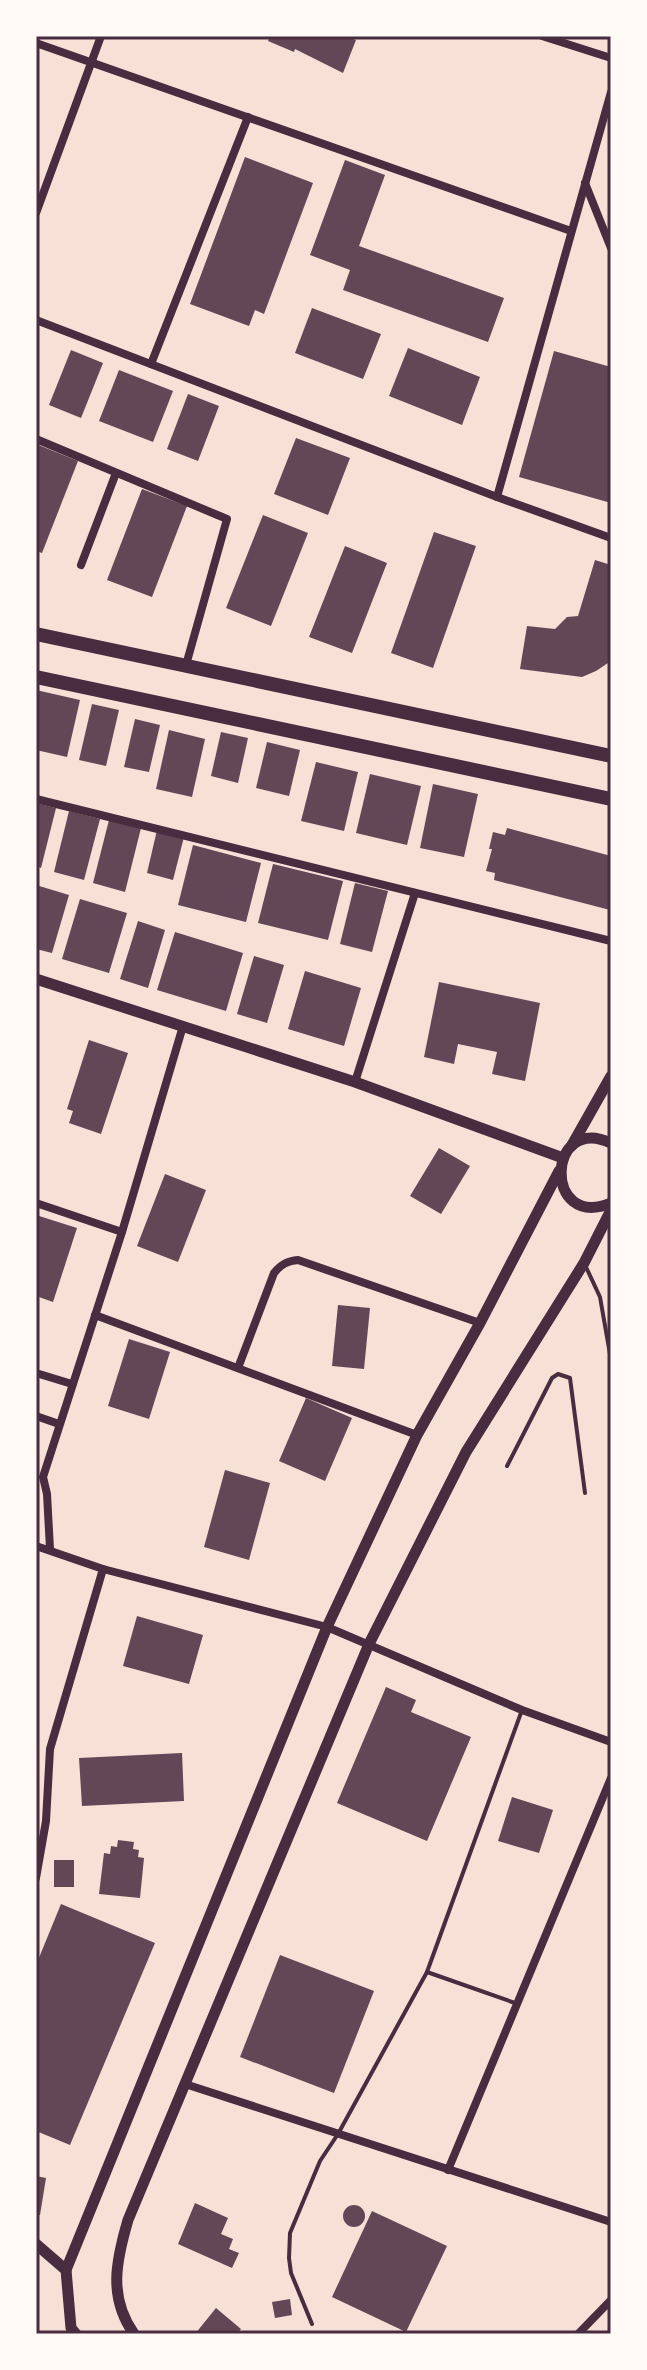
<svg xmlns="http://www.w3.org/2000/svg" width="647" height="2370" font-family="Raleway,sans-serif">
<style>
.building{fill:#644757}
.lines{fill:none;stroke-linecap:round;stroke-linejoin:round}
.service{stroke:#4a2c40;stroke-width:4}
.minor{stroke:#4a2c40;stroke-width:8}
.tertiary{stroke:#4a2c40;stroke-width:11}
.primary{stroke:#4a2c40;stroke-width:14}
.neatline{fill:none;stroke:#4a2c40;stroke-width:3}
</style>
<rect width="100%" height="100%" fill="#f7e1d7"/>
<g class="building">
<path d="M270,36H346L356,40L343,73L295,49L294,52L268,41Z"/>
<path d="M245,157L313,183L264,314L255,310L249,326L190,304Z"/>
<path d="M345,160L385,175L359,246L504,298L488,342L343,290L350,270L310,255Z"/>
<path d="M312,308L381,334L363,379L295,353Z"/>
<path d="M408,348L480,377L462,425L389,396Z"/>
<path d="M71,350L103,363L81,418L49,405Z"/>
<path d="M554,351L611,367V503L519,477Z"/>
<path d="M119,370L173,391L153,442L99,421Z"/>
<path d="M188,394L219,406L198,461L167,449Z"/>
<path d="M296,438L350,458L328,515L274,494Z"/>
<path d="M36,444L78,461L42,553L36,551Z"/>
<path d="M142,489L187,506L152,597L107,580Z"/>
<path d="M263,515L308,533L271,626L226,608Z"/>
<path d="M434,532L476,546L433,668L391,653Z"/>
<path d="M345,546L387,563L352,653L309,637Z"/>
<path d="M595,560L611,565V652L608,663L596,671L582,677L520,669L527,626L555,629L567,617L578,616Z"/>
<path d="M36,690L80,700L67,757L36,750Z"/>
<path d="M92,704L119,710L106,766L79,760Z"/>
<path d="M135,719L160,725L149,772L124,767Z"/>
<path d="M169,730L205,739L192,797L156,789Z"/>
<path d="M221,732L248,738L238,783L211,776Z"/>
<path d="M267,742L300,750L289,796L256,788Z"/>
<path d="M316,762L358,772L344,831L301,821Z"/>
<path d="M370,774L421,786L407,845L356,833Z"/>
<path d="M433,784L478,794L464,857L420,848Z"/>
<path d="M36,803L56,808L41,868L36,866Z"/>
<path d="M69,811L100,819L84,880L54,872Z"/>
<path d="M109,820L141,828L125,892L93,883Z"/>
<path d="M507,828L611,856L610,910L494,880L495,873L486,871L492,849H489L493,832L505,835Z"/>
<path d="M157,830L184,837L173,880L147,873Z"/>
<path d="M193,845L261,863L246,922L178,905Z"/>
<path d="M273,864L343,881L328,940L258,923Z"/>
<path d="M355,883L388,891L372,952L340,944Z"/>
<path d="M36,885L69,895L52,953L36,949Z"/>
<path d="M80,899L127,913L109,973L62,959Z"/>
<path d="M138,921L165,930L148,988L120,979Z"/>
<path d="M175,932L243,953L226,1011L157,990Z"/>
<path d="M254,956L284,965L267,1023L237,1014Z"/>
<path d="M305,971L361,988L344,1046L288,1029Z"/>
<path d="M439,982L540,1003L525,1081L492,1074L497,1052L458,1044L454,1064L424,1057Z"/>
<path d="M89,1040L128,1053L101,1134L69,1123L73,1111L67,1109Z"/>
<path d="M439,1148L470,1166L441,1214L410,1196Z"/>
<path d="M165,1174L206,1190L178,1262L137,1246Z"/>
<path d="M36,1215L77,1228L53,1302L36,1296Z"/>
<path d="M338,1305L370,1308L364,1369L332,1366Z"/>
<path d="M129,1339L170,1352L149,1419L108,1406Z"/>
<path d="M306,1398L352,1418L325,1481L279,1461Z"/>
<path d="M225,1470L270,1483L249,1560L204,1547Z"/>
<path d="M137,1616L203,1635L189,1684L123,1666Z"/>
<path d="M386,1687L416,1700L411,1712L471,1737L427,1841L337,1803Z"/>
<path d="M182,1753L184,1801L82,1806L79,1758Z"/>
<path d="M512,1797L553,1810L539,1853L498,1841Z"/>
<path d="M118,1840L134,1842L133,1849L139,1850L138,1857L144,1858L140,1898L99,1894L104,1853L110,1854L111,1846L117,1847Z"/>
<rect x="54" y="1860" width="20" height="27"/>
<path d="M61,1904L155,1943L70,2145L36,2131V1965Z"/>
<path d="M280,1955L374,1991L334,2093L240,2057Z"/>
<path d="M36,2176L46,2178L40,2215L36,2214Z"/>
<path d="M195,2203L228,2218L221,2234L233,2239L229,2249L239,2253L232,2268L178,2244Z"/>
<circle cx="354" cy="2216" r="11"/>
<path d="M372,2211L447,2246L406,2332L332,2297Z"/>
<path d="M290,2299L292,2315L275,2318L272,2302Z"/>
<path d="M216,2308L241,2329L237,2334H195Z"/>
</g>
<g class="lines">
<g class="service">
<path d="M586,1267L600,1297L611,1360"/>
<path d="M507,1466L552,1378L558,1374L570,1378L585,1493"/>
<path d="M427,1972L515,2003"/>
<path d="M312,2324L291,2273L289,2258L290,2233L320,2161L338,2134L427,1972L522,1710"/>
</g>
<g class="minor">
<path d="M542,36L611,58"/>
<path d="M36,43L571,231"/>
<path d="M585,183L611,248"/>
<path d="M36,213L101,36"/>
<path d="M36,320L497,497L611,538"/>
<path d="M151,364L248,117"/>
<path d="M36,439L227,519L186,665"/>
<path d="M497,497L611,92"/>
<path d="M81,565L116,473"/>
<path d="M36,799L611,941"/>
<path d="M355,1082L415,893"/>
<path d="M36,1203L122,1232"/>
<path d="M95,1315L417,1435"/>
<path d="M238,1368L274,1273C281,1264 288,1261 298,1260L480,1323"/>
<path d="M36,1373L72,1384"/>
<path d="M36,1416L59,1424"/>
<path d="M36,1546L103,1569L327,1627L522,1710L611,1742"/>
<path d="M50,1549L47,1494L43,1477L122,1232L183,1026"/>
<path d="M36,1878L46,1821L50,1749L103,1569"/>
<path d="M185,2084L611,2222"/>
<path d="M448,2170L611,1778"/>
<path d="M578,2334L611,2300"/>
</g>
<g class="tertiary">
<path d="M36,979L355,1082L563,1158"/>
<path d="M611,1143C546,1113 543,1231 611,1203"/>
<path d="M572,1145L611,1076"/>
<path d="M36,2244L66,2270L71,2328L76,2334"/>
<path d="M66,2270L327,1627L417,1435L480,1323L559,1171"/>
<path d="M134,2334C108,2297 116,2261 128,2220L369,1644L466,1452L584,1263L611,1210"/>
</g>
<g class="primary">
<path d="M36,634L611,756"/>
<path d="M36,677L611,799"/>
</g>
</g>
<rect width="647" height="2370" fill="none" stroke="#fffaf5" stroke-width="76"/>
<rect x="38" y="38" width="571" height="2294" class="neatline"/>
</svg>
